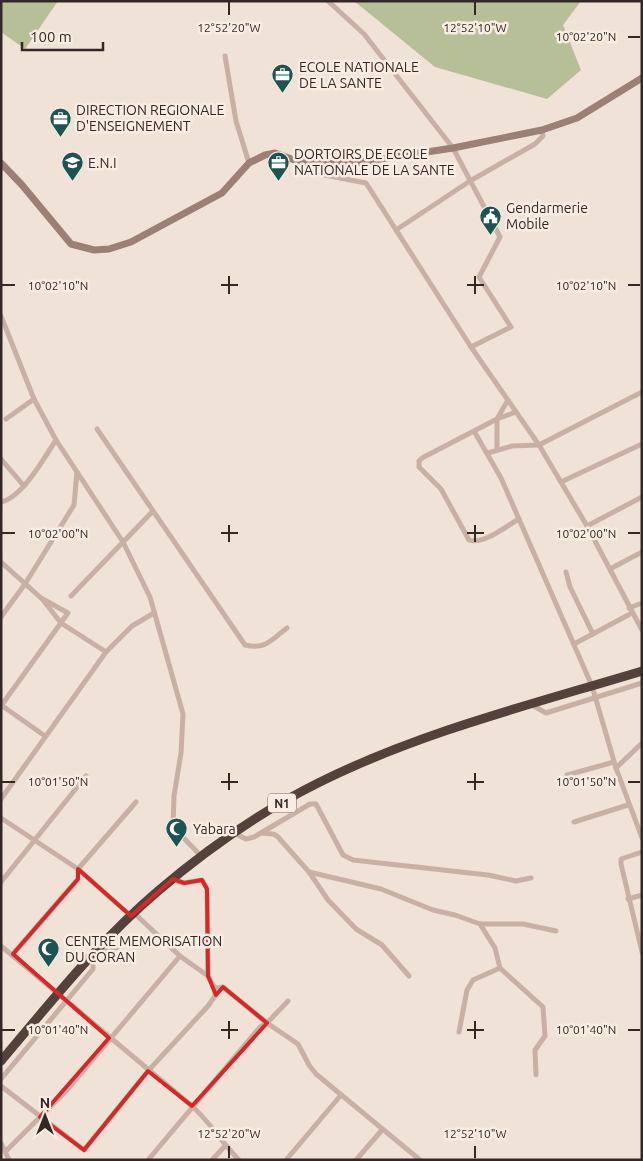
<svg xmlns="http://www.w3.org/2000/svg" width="643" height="1161" font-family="Ubuntu,sans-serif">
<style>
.green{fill:#b6bf98}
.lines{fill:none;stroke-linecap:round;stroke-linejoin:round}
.street{stroke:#c8b0a4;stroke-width:5}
.secondary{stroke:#9c7f75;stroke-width:7}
.highway{stroke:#54413c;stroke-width:9}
.marked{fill:none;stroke:#d62828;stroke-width:4;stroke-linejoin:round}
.ticks{fill:none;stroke:#332825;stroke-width:2}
.labels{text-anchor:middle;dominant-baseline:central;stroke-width:5;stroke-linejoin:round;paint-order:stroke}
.shield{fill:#f9ece3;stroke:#6e635e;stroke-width:1}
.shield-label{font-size:12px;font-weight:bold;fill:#332825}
.poi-label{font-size:14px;fill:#332825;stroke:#f9ece3;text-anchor:start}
.ticks-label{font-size:12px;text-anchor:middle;fill:#332825;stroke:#f9ece3;stroke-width:5;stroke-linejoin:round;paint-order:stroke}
</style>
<rect width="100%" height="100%" fill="#f1e2d7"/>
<g class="green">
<path d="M1,1H58L25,49L1,32Z"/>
<path d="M354,1H581L563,25L581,70L547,99L435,67Z"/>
</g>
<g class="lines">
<g class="street">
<path d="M328,1L364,34L453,148L500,237L479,277L511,327L471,347"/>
<path d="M225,56L236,121L249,163"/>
<path d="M300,162L314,173L366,183L471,347L539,445L587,526L642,630"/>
<path d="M396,230L470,181L535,144L543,136L542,130"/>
<path d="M1,316L34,399L56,440L123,542L150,597L183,714L181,753L174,796L173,827L201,856"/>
<path d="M508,400L497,419L422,458L419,461V467L441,489L469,540C484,545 506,526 519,519"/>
<path d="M6,419L34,399"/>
<path d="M97,429L245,645C266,650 271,640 287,628"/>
<path d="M474,431L501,478L592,686L616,768L642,838"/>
<path d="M497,450V419L516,412"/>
<path d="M488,453L512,446L539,445L642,392"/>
<path d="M1,459L24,486"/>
<path d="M561,482L642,444"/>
<path d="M1,502C22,498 44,458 56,440"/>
<path d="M587,526L642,497"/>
<path d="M1,562L41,598L68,613L1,706"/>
<path d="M610,569L642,552"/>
<path d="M566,572L570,587L593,634"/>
<path d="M71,596L153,511"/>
<path d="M43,600L61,623L106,652"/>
<path d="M629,608L642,603"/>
<path d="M1,617L25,584L74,505L77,472"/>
<path d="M574,644L632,613"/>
<path d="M1,705L45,736"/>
<path d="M532,705L546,713L642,683"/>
<path d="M616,768L642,743"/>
<path d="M567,775L614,762"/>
<path d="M1,799L106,652L132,626L154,613"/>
<path d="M1,818L78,869V879L13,954"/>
<path d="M574,822L628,805"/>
<path d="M234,833L246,839L254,837L310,804H316L343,855L353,860L488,875L516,881L531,878"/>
<path d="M261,833L273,834L277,836L309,872L328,900L356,929L382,945L409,976"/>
<path d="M642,852L621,859V864L642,952"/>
<path d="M309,872L381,889L433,910L455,915L480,924H523L556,931"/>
<path d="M173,879L184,883L202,880L207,889L208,976L215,988L223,987L267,1023L298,1044L309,1065L316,1074L420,1160"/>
<path d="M1,882L86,776"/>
<path d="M628,899L642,895"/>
<path d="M134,913L180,956L208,976"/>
<path d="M131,916L78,869L136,802"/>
<path d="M480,924L495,948L500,968L543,1007L545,1036L535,1050L536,1075"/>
<path d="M1,946L192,1106C210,1122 222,1143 239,1160"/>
<path d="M459,1032L467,990L473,980L500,968"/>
<path d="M1,1079L93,969V955L118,947"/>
<path d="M1,1086L84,1150L148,1071L208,1006L215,996V988"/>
<path d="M1,1143L9,1160"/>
<path d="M6,1151L67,1090L180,956"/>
<path d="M148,1160L260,1027L267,1023L288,1001"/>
<path d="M212,1160L225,1146"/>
<path d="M286,1160L341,1095"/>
<path d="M356,1160L382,1130"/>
</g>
<path class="secondary" d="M1,163L22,185L71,244L94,250L109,249L131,242L222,193L249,163L265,155L275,153L300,162L321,164L354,163L453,148L542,130L577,118L642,78"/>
<path class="highway" d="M1,1061C51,1002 99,941 158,891C207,849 260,812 318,783C420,732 533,704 642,671"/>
</g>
<path class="marked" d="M78,869L131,916L173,879L184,883L202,880L207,889L208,976L216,995L223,987L267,1023L192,1106L148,1071L84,1150L40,1117L109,1038L13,954L78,879Z"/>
<path class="ticks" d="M229,2V15M475,2V15M628,37H640M229,276V294M475,276V294M2,285H15M221,285H238M467,285H484M628,285H640M229,525V542M475,525V542M2,533H15M221,533H238M467,533H484M628,533H640M229,773V790M475,773V790M2,782H15M221,782H238M467,782H484M628,782H640M229,1021V1039M475,1021V1039M2,1030H15M221,1030H238M467,1030H484M628,1030H640M229,1146V1158M475,1146V1158"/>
<defs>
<symbol id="office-pin" viewBox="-11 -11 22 30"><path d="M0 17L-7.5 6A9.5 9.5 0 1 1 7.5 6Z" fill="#1b5452" stroke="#f9ece3"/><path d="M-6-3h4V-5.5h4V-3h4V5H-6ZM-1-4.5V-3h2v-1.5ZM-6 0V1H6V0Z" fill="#fff"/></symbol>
<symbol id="university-pin" viewBox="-11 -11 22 30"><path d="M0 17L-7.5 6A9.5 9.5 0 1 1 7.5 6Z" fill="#1b5452" stroke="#f9ece3"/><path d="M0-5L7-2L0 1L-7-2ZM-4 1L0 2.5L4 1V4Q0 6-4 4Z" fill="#fff"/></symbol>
<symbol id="civic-pin" viewBox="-11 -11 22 30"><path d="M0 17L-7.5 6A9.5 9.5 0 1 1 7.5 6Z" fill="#1b5452" stroke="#f9ece3"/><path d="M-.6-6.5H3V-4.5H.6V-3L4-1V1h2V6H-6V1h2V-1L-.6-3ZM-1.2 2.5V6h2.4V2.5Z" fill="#fff"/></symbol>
<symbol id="mosque-pin" viewBox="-11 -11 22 30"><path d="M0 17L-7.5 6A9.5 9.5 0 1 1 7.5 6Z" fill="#1b5452" stroke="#f9ece3"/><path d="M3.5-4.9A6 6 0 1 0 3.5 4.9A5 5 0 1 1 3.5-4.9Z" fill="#fff"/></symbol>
</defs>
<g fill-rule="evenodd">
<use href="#office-pin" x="270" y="62" width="25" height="34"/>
<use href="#office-pin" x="48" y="106" width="25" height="34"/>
<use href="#office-pin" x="266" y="150" width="25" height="34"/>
<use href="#university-pin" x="60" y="150" width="25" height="34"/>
<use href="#civic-pin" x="478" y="204" width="25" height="34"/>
<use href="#mosque-pin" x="164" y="816" width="25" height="34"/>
<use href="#mosque-pin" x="36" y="936" width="25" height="34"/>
</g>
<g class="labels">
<rect class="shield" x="268" y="793.5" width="28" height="19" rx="4"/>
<g class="shield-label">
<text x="282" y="803">N1</text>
</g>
<g class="poi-label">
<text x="299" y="67">ECOLE NATIONALE<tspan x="299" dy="16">DE LA SANTE</tspan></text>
<text x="76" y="110">DIRECTION REGIONALE<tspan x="76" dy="16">D'ENSEIGNEMENT</tspan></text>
<text x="294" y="154">DORTOIRS DE ECOLE<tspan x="294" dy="16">NATIONALE DE LA SANTE</tspan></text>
<text x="88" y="163">E.N.I</text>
<text x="506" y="208">Gendarmerie<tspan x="506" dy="16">Mobile</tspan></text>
<text x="193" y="829">Yabara</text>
<text x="65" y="941">CENTRE MEMORISATION<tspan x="65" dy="16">DU CORAN</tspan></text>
</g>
</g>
<g class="ticks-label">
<text x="229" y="32">12°52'20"W</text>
<text x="475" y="32">12°52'10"W</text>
<text x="586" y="41">10°02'20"N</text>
<text x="58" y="290">10°02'10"N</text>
<text x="586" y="290">10°02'10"N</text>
<text x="58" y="538">10°02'00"N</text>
<text x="586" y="538">10°02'00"N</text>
<text x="58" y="786">10°01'50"N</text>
<text x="586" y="786">10°01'50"N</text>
<text x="58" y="1034">10°01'40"N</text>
<text x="586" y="1034">10°01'40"N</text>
<text x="229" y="1138">12°52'20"W</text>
<text x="475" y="1138">12°52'10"W</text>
</g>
<rect width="643" height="1161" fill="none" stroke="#332825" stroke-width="5"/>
<g transform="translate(45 1116)" stroke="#f9ece3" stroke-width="4" paint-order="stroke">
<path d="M0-4L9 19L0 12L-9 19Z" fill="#332825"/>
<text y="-8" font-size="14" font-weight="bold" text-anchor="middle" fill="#332825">N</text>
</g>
<path d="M22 42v8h81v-8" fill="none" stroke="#332825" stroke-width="2.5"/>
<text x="30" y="42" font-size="15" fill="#332825" stroke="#f9ece3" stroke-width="4" paint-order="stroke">100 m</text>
</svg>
